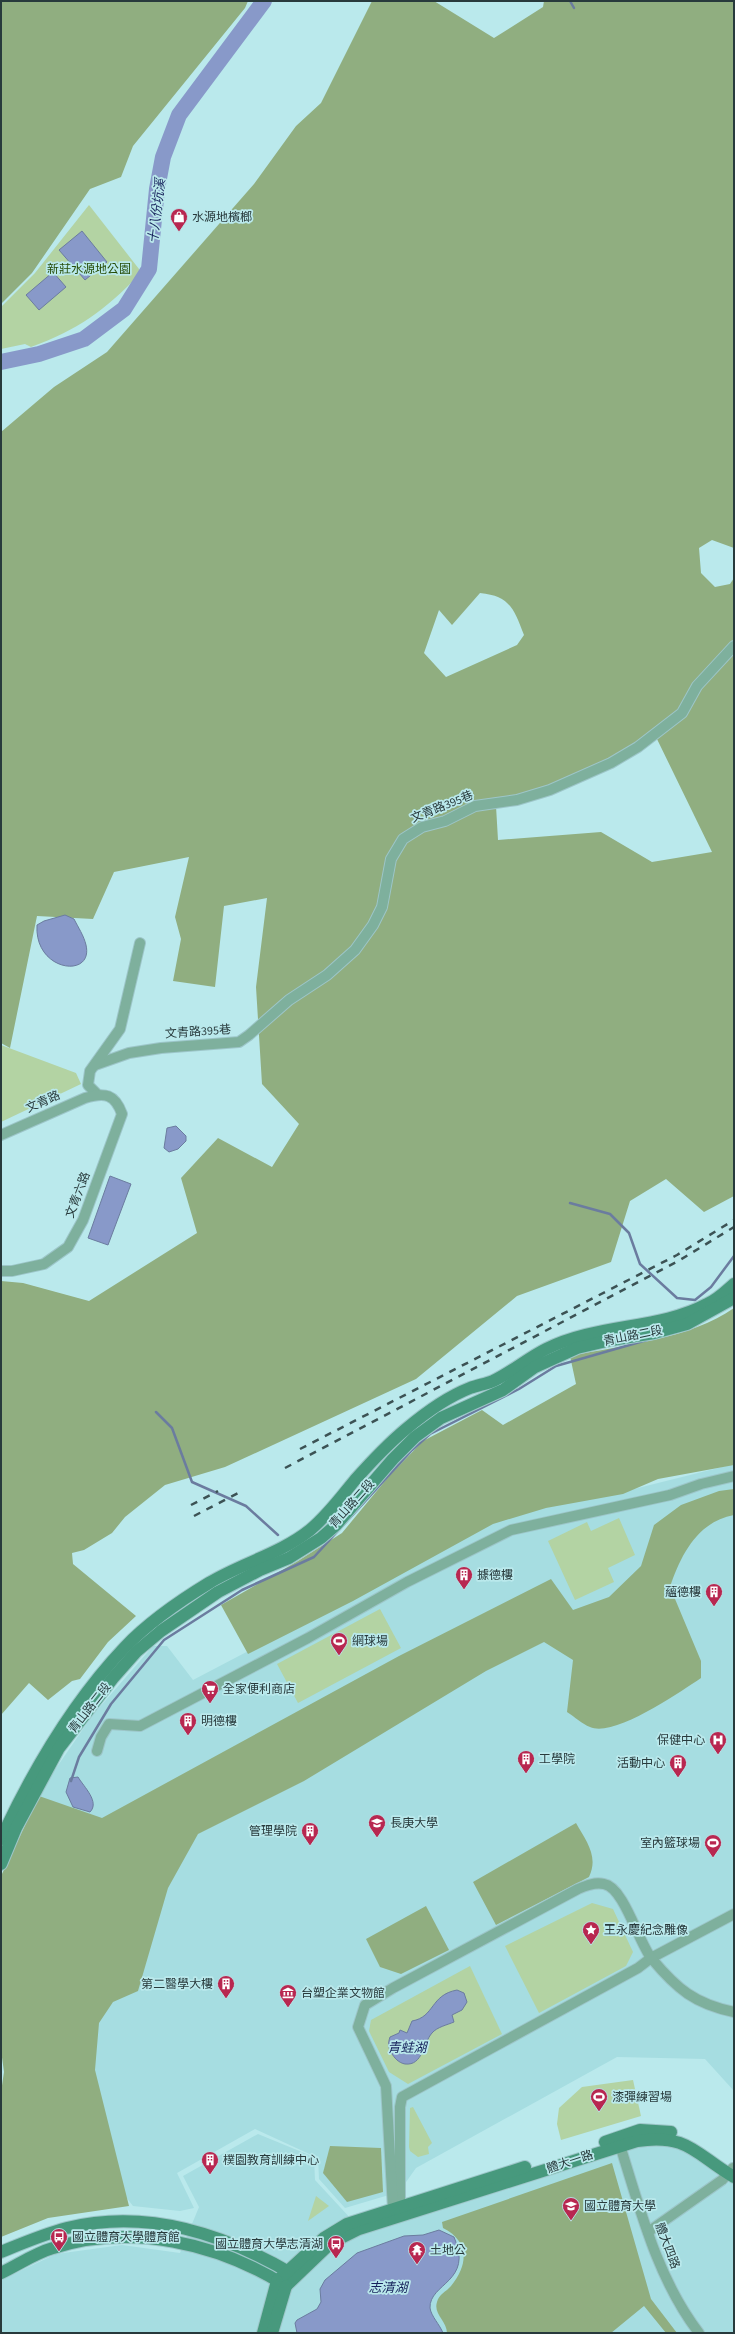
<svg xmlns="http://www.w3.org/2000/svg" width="735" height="2334" font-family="'Source Sans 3','Noto Sans TC',sans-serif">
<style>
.built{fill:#a6dde1}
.green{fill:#b3d3a3}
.forest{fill:#90ae80;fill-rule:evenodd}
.water{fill:#8899c9;stroke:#6b7c9f}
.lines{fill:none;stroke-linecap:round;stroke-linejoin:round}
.stream{stroke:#6b7c9f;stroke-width:2.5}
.river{stroke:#8899c9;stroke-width:16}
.street-casing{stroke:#9dc6c9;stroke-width:12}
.secondary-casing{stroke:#9dc6c9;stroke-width:14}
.street{stroke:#7eb09d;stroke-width:10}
.secondary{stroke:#47997d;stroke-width:12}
.rail{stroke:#3c5254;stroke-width:2.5;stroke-dasharray:7 7;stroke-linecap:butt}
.labels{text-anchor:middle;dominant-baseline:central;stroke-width:3.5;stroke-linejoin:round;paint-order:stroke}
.poi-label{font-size:12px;fill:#283a3c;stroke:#bae9ec;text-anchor:start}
.park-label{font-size:12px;fill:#264c07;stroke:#bae9ec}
.street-label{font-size:12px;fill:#283a3c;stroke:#bae9ec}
.water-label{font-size:13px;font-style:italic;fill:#17235c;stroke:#bae9ec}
</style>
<rect width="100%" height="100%" fill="#bae9ec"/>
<g class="built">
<path d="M734,1464V2091L705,2059L617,2057L416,2168L399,2192L345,2208L319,2179L318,2158L255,2129L177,2173L194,2208L180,2211L133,2206L1,2037V1884L39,1793L92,1716L153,1646H167L193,1680L505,1516L626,1491Z"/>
<path d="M258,2134L314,2157L315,2180L365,2234L644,2146L663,2142L690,2154L734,2181V2333H1V2280L56,2254L122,2245L180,2253L199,2207L183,2176Z"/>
</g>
<g class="green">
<path d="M89,205L139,269L140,274C105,310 78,330 31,347L25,344L1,349V307L35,273Z"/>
<path d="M1,1045L76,1073L81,1084L1,1122Z"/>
<path d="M619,1518L635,1555L608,1568L614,1582L575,1600L548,1541L587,1522L591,1531Z"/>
<path d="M380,1609L401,1648L298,1703L277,1664Z"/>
<path d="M592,1903L613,1909L633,1952L626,1966L539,2013L505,1946Z"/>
<path d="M470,1966L502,2034L408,2084L389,2072L369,2031L371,2020Z"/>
<path d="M633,2080L641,2116L561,2140L557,2124L559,2108L582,2087Z"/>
<path d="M413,2107L432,2143L428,2147L429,2154L418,2157L410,2151L409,2147L410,2108Z"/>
<path d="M316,2196L329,2206L308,2221Z"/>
</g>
<g class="forest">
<path d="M1,1H248L245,8L133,146L121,177L90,189L32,273L1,304Z"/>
<path d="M372,1H434L494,38L543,7L544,1H734V548L712,540L699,548L701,573L715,587L730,584L734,578V1196L704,1212L666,1179L630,1201L611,1262L517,1296L416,1379L225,1467L165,1485L125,1517L112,1533L84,1550L72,1553L73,1564L136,1616L108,1642L80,1679L72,1681L48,1700L29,1683L1,1715V1281L23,1283L89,1301L197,1233L181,1178L218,1138L272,1167L299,1124L262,1084L256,987L267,898L224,906L215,987L173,981L181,939L175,917L189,857L114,872L93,919L37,916L10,1048L1,1043V432L54,387L107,352L254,184L296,126L321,103ZM480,593C510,596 514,609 524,635L517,645L446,677L424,653L439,610L452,625ZM656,737L712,852L652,862L601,832L498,840L496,806L617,763Z"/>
<path d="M734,1308V1465L658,1479L623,1494L546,1508L493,1524L353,1601L248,1654L221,1605L298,1561L342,1533L390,1475L423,1441L482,1410L503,1425L576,1384L570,1356C623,1345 690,1339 734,1308Z"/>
<path d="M734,1489V1515C697,1522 681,1555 670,1587L701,1661V1678C680,1692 614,1738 590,1727C582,1724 575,1717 567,1712L573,1660L544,1642L486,1671L304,1781L198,1834L168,1888L138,1991L113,2002L99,2023L95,2070L129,2206L48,2218L1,2237V2092L4,2072L1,2050V1876L39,1796L102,1818L399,1656L551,1579L573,1610L609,1597L641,1566L654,1525L681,1505L719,1491Z"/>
<path d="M576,1823C586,1841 599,1856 589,1877L496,1925L473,1882Z"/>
<path d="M426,1906L449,1950L401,1974L380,1967L366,1939Z"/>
<path d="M330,2146L381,2148L383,2192L347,2202L323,2173Z"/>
<path d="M612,2163L651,2299L677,2333H666L644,2306L611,2333H447C447,2321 433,2314 437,2302C439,2294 446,2292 451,2286C469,2264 469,2241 443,2228L442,2222Z"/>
</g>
<g class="water">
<path d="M82,231L107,262L85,280L59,250Z"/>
<path d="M53,272L66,287L39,310L26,295Z"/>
<path d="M65,915L74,919C78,927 84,936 86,945C94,979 34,972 37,925L44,921Z"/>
<path d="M176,1126L186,1136V1141L178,1149L169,1152L164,1148L167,1128Z"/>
<path d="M110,1176L131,1184L108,1245L88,1238Z"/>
<path d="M78,1777C84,1787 100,1802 90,1812L73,1807L66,1792L70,1778Z"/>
<path d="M457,1990L464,1993L467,2002L462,2010L452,2015L454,2022C447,2025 437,2027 432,2033C423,2043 423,2066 405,2064C399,2063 394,2058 391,2052C388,2047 388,2043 390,2037L399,2033L400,2030L407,2033L412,2021C435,2017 430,1995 457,1990Z"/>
<path d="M439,2230L454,2237C474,2282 429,2283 430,2308C431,2316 440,2325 443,2333H297L295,2323L297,2320L317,2309L321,2302L320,2289L325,2280L357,2253L404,2236L423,2235Z"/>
</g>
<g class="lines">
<g class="stream">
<path d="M570,1L574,8"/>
<path d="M570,1203L610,1214L629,1233L640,1264L677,1298L695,1300L711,1287L734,1256"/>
<path d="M156,1412L172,1428L192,1482L246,1506L278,1535"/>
<path d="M71,1781L79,1757L111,1704L164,1640L242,1590L314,1557L412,1450L430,1434L519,1389L556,1366L647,1340"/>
</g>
<path class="river" d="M1,362L39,354L84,339L124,309L149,269L157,189L163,157L179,115L264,1"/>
<defs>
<g id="street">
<path d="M95,1065L129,1053L161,1048L239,1042L249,1035L289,1000L327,975L355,950L373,925L382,907L391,859L403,839L422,827L445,821L475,806L517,800L550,790L611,763L638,747L682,713L697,686L734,646"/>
<path d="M97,1094L88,1085L90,1071L120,1029L140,943"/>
<path d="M1,1135L85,1098C105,1092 115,1094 122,1114L83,1220L68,1247L44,1264L12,1271H1"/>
<path d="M97,1751L101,1737L109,1724L140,1726L308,1638L407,1582L511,1530L670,1495L701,1484L734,1476"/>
<path d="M618,2139C639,2205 656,2277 699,2333"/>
<path d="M400,2213V2107L402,2097L638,1968L651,1958L734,1914"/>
<path d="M398,2214L393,2209L386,2086L358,2027L365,2005L393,1988L578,1889C587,1885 595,1882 604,1884C624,1887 639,1944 652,1959C677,1989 695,2004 734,2012"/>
<path d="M648,2232L722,2180L733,2168"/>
</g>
<g id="secondary">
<path d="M1,1839C33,1770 72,1703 125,1647C148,1623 181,1600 209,1583C242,1563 280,1554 310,1530C328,1515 341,1497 355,1480C371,1462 388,1444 406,1429C425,1413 447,1397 470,1388C478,1385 486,1384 493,1381C512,1372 528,1358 546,1349C598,1323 659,1330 707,1304C717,1300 726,1291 734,1284"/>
<path d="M1,1864L16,1828L59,1748L113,1678L136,1652L161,1631L218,1592L260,1570L289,1558L321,1538L336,1525L393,1459L415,1437L441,1418L503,1390L535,1367L577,1348L611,1340L654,1333L687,1324L734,1298"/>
<path d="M605,2142L640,2130L671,2132"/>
<path d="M1,2252C23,2243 44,2234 67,2228C148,2208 225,2234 294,2275"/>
<path d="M1,2273C18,2265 35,2253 53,2248C131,2223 218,2243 286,2286L331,2243L359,2229L637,2141C688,2133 696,2155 734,2177"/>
<path d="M277,2281L324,2238L347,2224L525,2167"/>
<path d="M263,2333L277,2281"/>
<path d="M272,2333L286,2286"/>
</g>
</defs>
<use href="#street" class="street-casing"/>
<use href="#secondary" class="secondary-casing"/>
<use href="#street" class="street"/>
<use href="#secondary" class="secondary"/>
<g class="rail">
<path d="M300,1449L677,1255L734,1220"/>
<path d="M285,1468L680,1260L734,1227"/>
<path d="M191,1505L218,1491"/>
<path d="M194,1516L238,1493"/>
</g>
</g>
<defs>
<symbol id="shop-pin" viewBox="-11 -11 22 30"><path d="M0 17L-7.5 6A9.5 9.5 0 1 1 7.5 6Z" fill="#b82750" stroke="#bae9ec"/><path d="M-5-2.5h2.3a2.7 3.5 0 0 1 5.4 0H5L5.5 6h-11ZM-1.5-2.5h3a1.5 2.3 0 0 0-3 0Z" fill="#fff"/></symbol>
<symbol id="building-pin" viewBox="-11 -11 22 30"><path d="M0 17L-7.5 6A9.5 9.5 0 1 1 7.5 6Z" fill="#b82750" stroke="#bae9ec"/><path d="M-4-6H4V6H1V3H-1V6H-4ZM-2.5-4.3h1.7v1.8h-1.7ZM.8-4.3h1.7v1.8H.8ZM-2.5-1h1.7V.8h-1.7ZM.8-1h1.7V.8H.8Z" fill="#fff"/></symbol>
<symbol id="stadium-pin" viewBox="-11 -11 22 30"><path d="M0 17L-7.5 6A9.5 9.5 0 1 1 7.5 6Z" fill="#b82750" stroke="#bae9ec"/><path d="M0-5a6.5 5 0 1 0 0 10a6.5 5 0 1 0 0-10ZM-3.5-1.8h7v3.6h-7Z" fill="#fff"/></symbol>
<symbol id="supermarket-pin" viewBox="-11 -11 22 30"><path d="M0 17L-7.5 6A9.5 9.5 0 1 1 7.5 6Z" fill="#b82750" stroke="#bae9ec"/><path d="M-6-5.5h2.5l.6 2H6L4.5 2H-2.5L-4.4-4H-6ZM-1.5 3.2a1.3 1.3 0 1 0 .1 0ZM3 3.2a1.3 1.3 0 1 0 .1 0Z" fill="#fff"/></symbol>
<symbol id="hospital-pin" viewBox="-11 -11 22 30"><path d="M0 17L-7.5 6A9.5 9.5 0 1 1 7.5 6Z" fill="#b82750" stroke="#bae9ec"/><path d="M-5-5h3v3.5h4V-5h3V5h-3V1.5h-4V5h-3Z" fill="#fff"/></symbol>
<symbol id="university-pin" viewBox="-11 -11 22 30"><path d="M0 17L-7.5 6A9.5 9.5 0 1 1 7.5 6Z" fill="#b82750" stroke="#bae9ec"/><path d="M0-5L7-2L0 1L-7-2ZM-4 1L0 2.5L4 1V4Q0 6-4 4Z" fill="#fff"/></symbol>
<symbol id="sight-pin" viewBox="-11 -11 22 30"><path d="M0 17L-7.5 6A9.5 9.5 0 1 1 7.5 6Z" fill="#b82750" stroke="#bae9ec"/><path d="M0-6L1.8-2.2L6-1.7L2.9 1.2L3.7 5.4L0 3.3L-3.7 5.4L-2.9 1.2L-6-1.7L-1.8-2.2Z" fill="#fff"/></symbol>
<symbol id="museum-pin" viewBox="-11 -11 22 30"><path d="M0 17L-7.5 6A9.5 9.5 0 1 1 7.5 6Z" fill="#b82750" stroke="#bae9ec"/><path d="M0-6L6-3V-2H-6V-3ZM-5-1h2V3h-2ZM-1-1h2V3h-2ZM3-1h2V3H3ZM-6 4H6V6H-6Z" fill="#fff"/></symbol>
<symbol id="school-pin" viewBox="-11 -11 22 30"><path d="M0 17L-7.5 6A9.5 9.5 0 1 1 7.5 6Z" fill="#b82750" stroke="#bae9ec"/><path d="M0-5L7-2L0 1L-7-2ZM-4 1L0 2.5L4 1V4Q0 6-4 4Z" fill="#fff"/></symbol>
<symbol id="bus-pin" viewBox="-11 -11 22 30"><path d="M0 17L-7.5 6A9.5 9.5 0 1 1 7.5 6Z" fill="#b82750" stroke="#bae9ec"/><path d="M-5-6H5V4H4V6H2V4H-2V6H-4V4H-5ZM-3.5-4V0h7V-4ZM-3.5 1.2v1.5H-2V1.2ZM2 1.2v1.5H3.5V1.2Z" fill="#fff"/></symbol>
<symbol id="temple-pin" viewBox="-11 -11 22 30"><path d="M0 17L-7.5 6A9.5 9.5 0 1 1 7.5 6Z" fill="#b82750" stroke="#bae9ec"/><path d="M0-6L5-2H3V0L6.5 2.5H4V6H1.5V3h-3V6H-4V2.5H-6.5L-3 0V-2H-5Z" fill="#fff"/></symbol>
</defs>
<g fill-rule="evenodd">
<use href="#shop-pin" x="169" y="207" width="20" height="27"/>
<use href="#building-pin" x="454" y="1565" width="20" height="27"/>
<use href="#building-pin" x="704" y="1582" width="20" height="27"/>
<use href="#stadium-pin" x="329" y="1631" width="20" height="27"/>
<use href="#supermarket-pin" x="200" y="1679" width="20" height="27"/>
<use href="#building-pin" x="178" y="1711" width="20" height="27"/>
<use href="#hospital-pin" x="708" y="1730" width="20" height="27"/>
<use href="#building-pin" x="516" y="1749" width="20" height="27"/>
<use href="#building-pin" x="668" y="1753" width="20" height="27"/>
<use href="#university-pin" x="367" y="1813" width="20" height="27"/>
<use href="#building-pin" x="300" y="1821" width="20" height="27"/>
<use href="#stadium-pin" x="703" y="1833" width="20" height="27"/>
<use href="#sight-pin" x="581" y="1920" width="20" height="27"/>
<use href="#building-pin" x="216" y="1974" width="20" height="27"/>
<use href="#museum-pin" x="278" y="1983" width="20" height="27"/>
<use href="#stadium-pin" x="589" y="2087" width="20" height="27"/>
<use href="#building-pin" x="200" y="2150" width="20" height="27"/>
<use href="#school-pin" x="561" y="2196" width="20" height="27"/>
<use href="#bus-pin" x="49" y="2227" width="20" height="27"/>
<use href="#bus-pin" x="326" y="2234" width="20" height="27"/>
<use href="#temple-pin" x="407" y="2240" width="20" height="27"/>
</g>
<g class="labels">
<g class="poi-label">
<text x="192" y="217">水源地檳榔</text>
<text x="477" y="1575">據德樓</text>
<text x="701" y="1592" text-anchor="end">蘊德樓</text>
<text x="352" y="1641">網球場</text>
<text x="223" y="1689">全家便利商店</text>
<text x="201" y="1721">明德樓</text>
<text x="705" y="1740" text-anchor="end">保健中心</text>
<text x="539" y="1759">工學院</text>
<text x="665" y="1763" text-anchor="end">活動中心</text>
<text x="390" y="1823">長庚大學</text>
<text x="297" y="1831" text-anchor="end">管理學院</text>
<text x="700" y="1843" text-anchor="end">室內籃球場</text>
<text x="604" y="1930">王永慶紀念雕像</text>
<text x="213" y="1984" text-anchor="end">第二醫學大樓</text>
<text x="301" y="1993">台塑企業文物館</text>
<text x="612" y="2097">漆彈練習場</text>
<text x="223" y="2160">樸園教育訓練中心</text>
<text x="584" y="2206">國立體育大學</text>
<text x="72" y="2237">國立體育大學體育館</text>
<text x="323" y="2244" text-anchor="end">國立體育大學志清湖</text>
<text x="430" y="2250">土地公</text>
</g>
<g class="park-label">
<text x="89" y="269">新莊水源地公園</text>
</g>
<g class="street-label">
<text transform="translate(442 807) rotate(-22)">文青路395巷</text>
<text transform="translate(198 1032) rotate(-4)">文青路395巷</text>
<text transform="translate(43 1102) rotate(-24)">文青路</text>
<text transform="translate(78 1195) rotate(-69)">文青六路</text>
<text transform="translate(633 1336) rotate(-11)">青山路二段</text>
<text transform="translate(352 1504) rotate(-48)">青山路二段</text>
<text transform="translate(90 1708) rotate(-52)">青山路二段</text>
<text transform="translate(570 2162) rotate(-18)">體大一路</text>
<text transform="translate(667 2246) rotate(69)">體大四路</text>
</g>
<g class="water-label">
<text transform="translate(157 211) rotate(-83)">十八份坑溪</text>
<text x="407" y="2048">青蛙湖</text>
<text x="388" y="2288">志清湖</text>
</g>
</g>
<rect width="735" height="2334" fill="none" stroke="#283a3c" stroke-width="4"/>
</svg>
